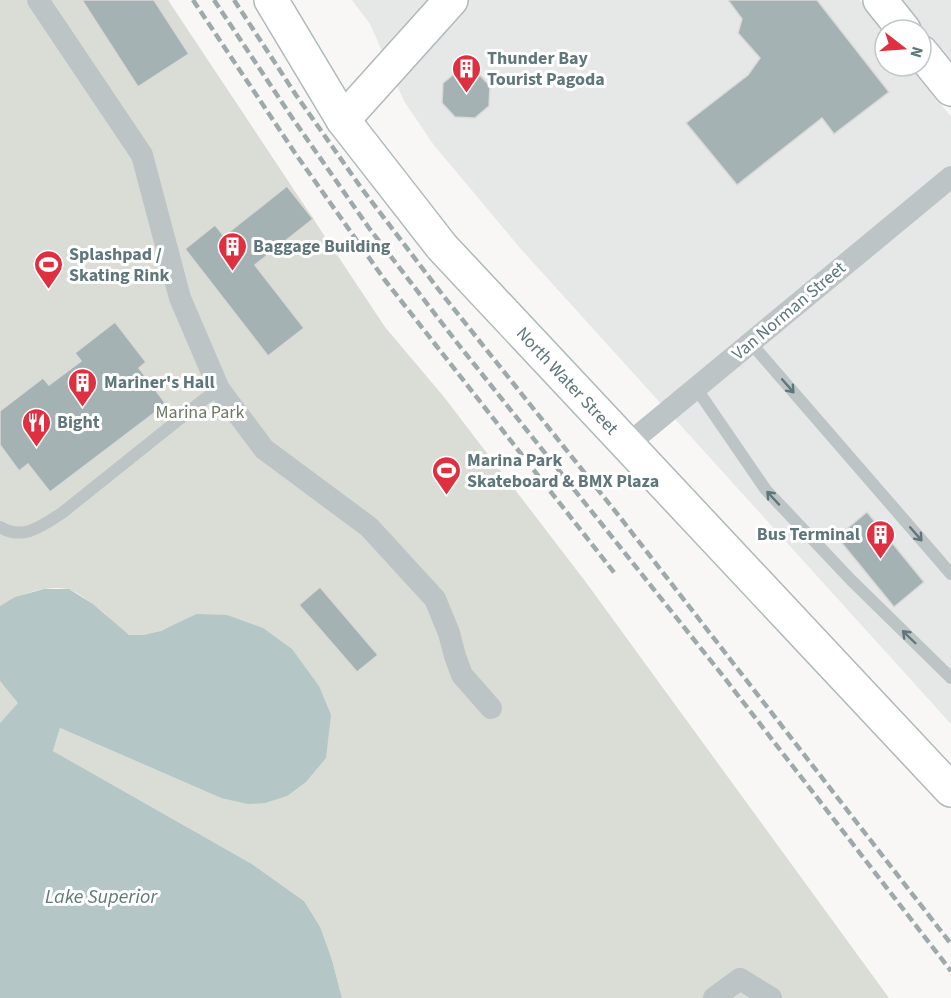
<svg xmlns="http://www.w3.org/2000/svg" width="951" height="998" font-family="'Source Sans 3',sans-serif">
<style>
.built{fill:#e6e7e7}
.green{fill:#daddd5}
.water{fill:#b4c6c5}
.building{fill:#a4b2b3;stroke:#dad9d8;stroke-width:1.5}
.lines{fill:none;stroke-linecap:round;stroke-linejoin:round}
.secondary-casing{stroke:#afb9bb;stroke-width:36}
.lane{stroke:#bdc4c6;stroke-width:12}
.street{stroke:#bdc4c6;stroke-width:22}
.secondary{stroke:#fff;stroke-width:33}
.rail{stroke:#9da9ab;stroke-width:4.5;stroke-dasharray:9 4.5;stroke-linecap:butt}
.oneway{stroke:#5f777a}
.labels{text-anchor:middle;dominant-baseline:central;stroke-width:6;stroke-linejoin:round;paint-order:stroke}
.poi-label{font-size:18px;font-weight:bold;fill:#5f777a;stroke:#fff;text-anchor:start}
.street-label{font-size:18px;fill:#5f777a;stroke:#fff}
.park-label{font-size:18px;fill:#6e7863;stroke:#fff}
.water-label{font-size:20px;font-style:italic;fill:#5f7a78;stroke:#fff}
</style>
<rect width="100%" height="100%" fill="#f8f7f6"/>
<g class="built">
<path d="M352,0H860L885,32V66H911L951,117V724L520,248L433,144L404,101L370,24Z"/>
<path d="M864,0H951V110L916,66H921V30H888Z"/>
</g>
<g class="green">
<path d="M0,0H168L385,327L444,397L585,581L889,998H342L332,960L304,901L252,864L53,751L60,728L221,798L196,614C177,623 152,640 130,635C124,633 111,620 105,614C97,607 77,591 67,589C44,585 19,595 0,606Z"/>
<path d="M0,681L19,703L0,723Z"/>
</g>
<path class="water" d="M44,589H69L93,604L129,635H144L161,631L196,614L227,615L263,628L292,649L319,686L331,715L326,758L306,782L287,796L265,803L248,804L221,798L60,728L53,751L252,864L304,901L320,927L332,960L342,998H0V723L18,703L0,681V606L15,597Z"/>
<g class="building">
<path d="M82,0H154L189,54L138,87Z"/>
<path d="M728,0H817L889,92L834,134L822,118L737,185L686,123L748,75L760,58L738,33L742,19Z"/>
<path d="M459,70L477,72L490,86L489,106L475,118L455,117L442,103L443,83Z"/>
<path d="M287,186L313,219L255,265L304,328L268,356L185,249L215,225L224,236Z"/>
<path d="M115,322L146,362L139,368L166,404L50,492L28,464L19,471L0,445V411L43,378L49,385L81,361L75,353Z"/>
<path d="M867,512L924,582L894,607L837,537Z"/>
<path d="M320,587L378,655L357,672L299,605Z"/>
</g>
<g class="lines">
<defs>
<g id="secondary">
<path d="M271,0L343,120L442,247L951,790"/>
<path d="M880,0L904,30"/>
<path d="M921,52L951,89"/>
<path d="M343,120L451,0"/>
</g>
</defs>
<use href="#secondary" class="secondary-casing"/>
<g class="lane">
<path d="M750,342L951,574"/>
<path d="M696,388L766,490L851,580L951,678"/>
<path d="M0,527C23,541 42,526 62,513L202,401L219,389"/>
</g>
<g class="street">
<path d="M38,0L142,155L180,298L219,389L264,449L369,527L435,599L449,633L455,656L462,675L491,708"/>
<path d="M627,445L951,177"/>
<path d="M714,998L740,979L771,998"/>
</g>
<use href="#secondary" class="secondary"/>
<g class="rail">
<path d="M193,0L295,153L384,279L616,575"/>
<path d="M214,0L293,119L369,228L458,344L723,676L951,971"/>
<path d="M234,0L296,95L362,189L442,294L619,516L951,944"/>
</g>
</g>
<defs><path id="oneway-shaft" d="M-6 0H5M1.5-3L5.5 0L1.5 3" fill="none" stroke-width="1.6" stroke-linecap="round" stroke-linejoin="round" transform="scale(1.5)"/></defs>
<g class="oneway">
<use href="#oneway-shaft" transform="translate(788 386) rotate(49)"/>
<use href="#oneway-shaft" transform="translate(773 498) rotate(-133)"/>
<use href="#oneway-shaft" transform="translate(916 534) rotate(49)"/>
<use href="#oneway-shaft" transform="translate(909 637) rotate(-136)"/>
</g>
<defs>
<symbol id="building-pin" viewBox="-11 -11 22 30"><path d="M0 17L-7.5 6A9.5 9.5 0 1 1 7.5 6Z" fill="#de3040" stroke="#fff"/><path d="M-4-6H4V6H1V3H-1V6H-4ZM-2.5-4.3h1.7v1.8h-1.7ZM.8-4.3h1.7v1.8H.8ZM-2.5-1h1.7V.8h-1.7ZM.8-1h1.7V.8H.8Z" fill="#fff"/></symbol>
<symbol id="stadium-pin" viewBox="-11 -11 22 30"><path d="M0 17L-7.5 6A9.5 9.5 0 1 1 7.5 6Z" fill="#de3040" stroke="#fff"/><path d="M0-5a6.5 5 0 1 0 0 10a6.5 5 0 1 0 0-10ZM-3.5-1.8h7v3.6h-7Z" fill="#fff"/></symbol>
<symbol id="restaurant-pin" viewBox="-11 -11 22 30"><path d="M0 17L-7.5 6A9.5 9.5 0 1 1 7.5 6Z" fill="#de3040" stroke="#fff"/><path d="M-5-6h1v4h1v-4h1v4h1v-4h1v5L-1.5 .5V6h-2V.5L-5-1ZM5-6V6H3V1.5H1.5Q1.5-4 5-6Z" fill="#fff"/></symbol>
</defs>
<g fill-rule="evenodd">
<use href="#building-pin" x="450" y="52" width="33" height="45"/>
<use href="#building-pin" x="216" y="230" width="33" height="45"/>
<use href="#stadium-pin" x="32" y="248" width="33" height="45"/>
<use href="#building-pin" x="66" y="366" width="33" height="45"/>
<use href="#restaurant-pin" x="20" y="406" width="33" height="45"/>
<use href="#stadium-pin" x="430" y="454" width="33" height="45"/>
<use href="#building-pin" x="864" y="518" width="33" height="45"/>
</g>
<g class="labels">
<g class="poi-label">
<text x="487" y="58">Thunder Bay<tspan x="487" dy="21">Tourist Pagoda</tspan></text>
<text x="253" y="246">Baggage Building</text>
<text x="69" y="254">Splashpad /<tspan x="69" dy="21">Skating Rink</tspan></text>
<text x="104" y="382">Mariner's Hall</text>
<text x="57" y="422">Bight</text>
<text x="467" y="460">Marina Park<tspan x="467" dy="21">Skateboard &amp; BMX Plaza</tspan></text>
<text x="860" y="534" text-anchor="end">Bus Terminal</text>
</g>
<g class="street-label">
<text transform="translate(789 311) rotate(-40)">Van Norman Street</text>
<text transform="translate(567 381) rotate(47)">North Water Street</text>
</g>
<g class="park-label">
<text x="200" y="412">Marina Park</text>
</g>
<g class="water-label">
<text x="101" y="897">Lake Superior</text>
</g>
</g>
<g transform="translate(903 48) rotate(107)"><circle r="28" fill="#ffffff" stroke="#bfc9ca" stroke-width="1.5"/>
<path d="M0-4.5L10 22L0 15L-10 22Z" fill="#de3040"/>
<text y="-9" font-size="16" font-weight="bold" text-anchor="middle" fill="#5f777a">N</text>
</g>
</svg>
